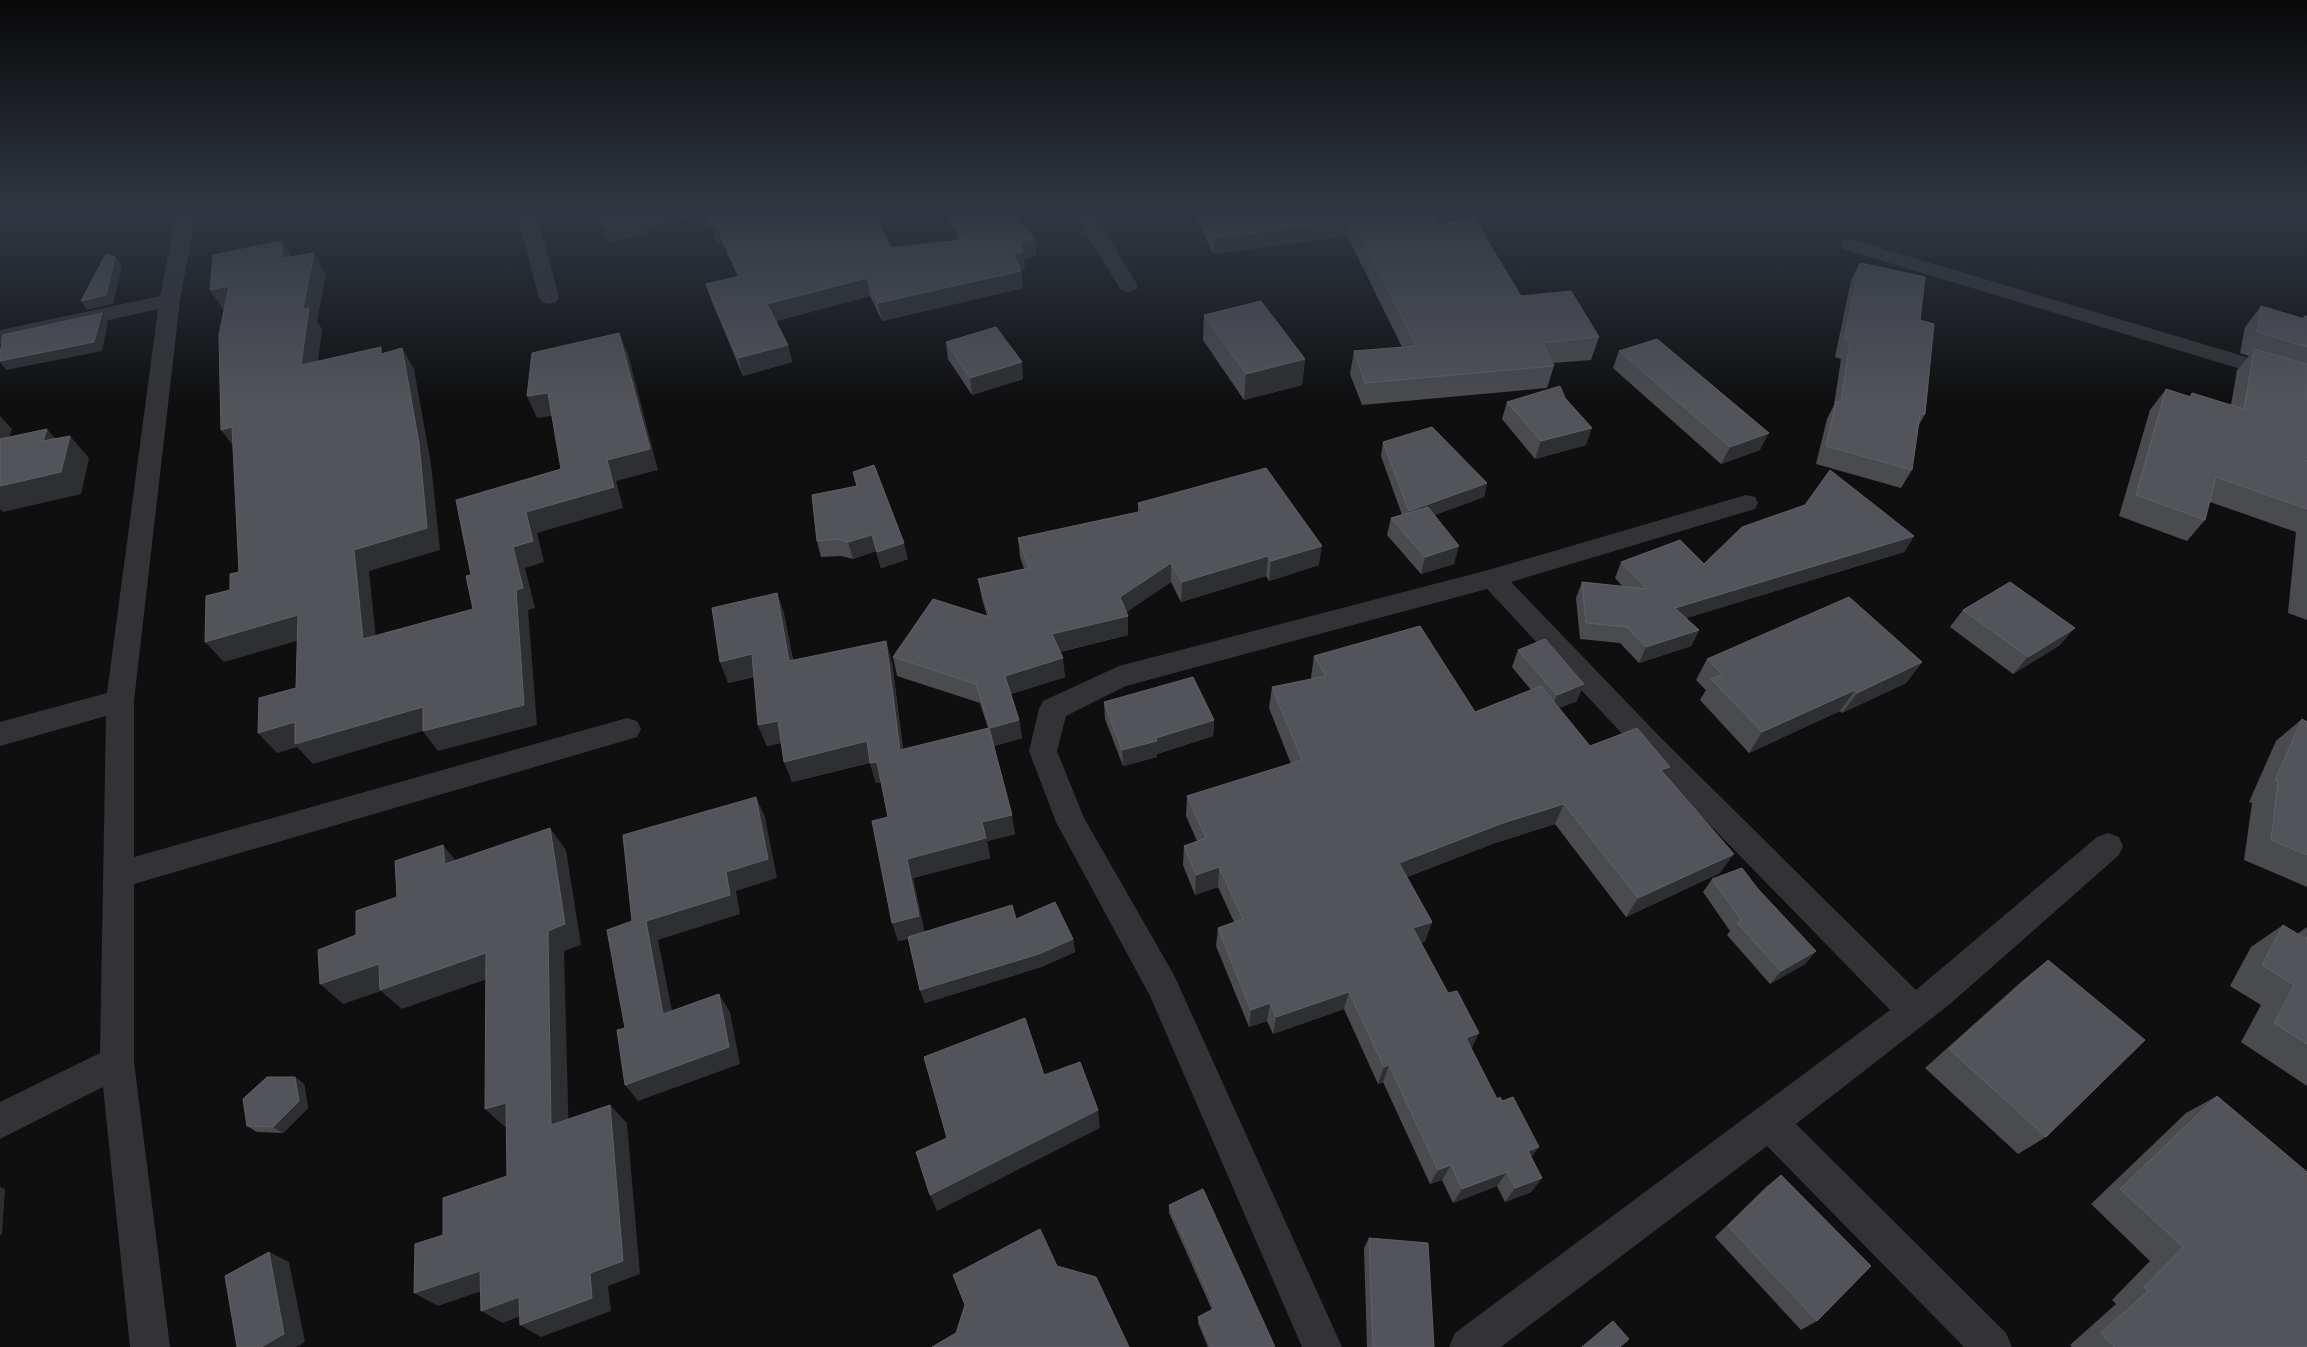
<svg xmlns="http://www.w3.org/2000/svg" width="2307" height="1347" font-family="Roboto,sans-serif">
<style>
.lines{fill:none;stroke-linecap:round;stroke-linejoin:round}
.minor{fill:#333337;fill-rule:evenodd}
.wall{fill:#4a4b4f}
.shaded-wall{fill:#2e2f32}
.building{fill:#53545a;stroke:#606167}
</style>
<rect width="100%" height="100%" fill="#0f0f10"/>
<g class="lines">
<g class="minor">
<path d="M176,214H196L180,300L134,701V857L627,718L637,721L641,729L637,737L627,740L134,884V1062L170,1347H130L103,1087L0,1139V1102L100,1053L106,716L0,746V722L107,693L158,309L0,344V330L160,296Z"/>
<path d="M517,214H537L559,298L556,302L549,304L542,302L539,298Z"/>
<path d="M1074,214H1094L1138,286L1135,290L1128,292L1121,290Z"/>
<path d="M1850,239L2307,375V389L1843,249L1840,245L1843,241Z"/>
<path d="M1746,495L1755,497L1758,503L1755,509L1511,582L1662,739L1916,990L2097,837L2108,833L2119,837L2123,846L2119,855L1950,1004L1796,1124L2006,1333L2012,1347H1964L1767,1146L1501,1347H1449L1455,1333L1890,1010L1642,755L1487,589L1126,686L1066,716L1057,751L1084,818L1174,975L1342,1347H1302L1150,996L1056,822L1029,751L1039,709L1043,701L1119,666L1492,569Z"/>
</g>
</g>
<g class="wall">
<path d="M600,214H875L891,248L958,240V237H960L948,220L947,214H1011L1036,255L1024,259L1025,269L1021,270L1023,288L882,321L870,296L776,321L788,345L792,362L743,376L712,302L706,284L738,277L722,242L717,243L707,215L643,228L645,234L609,242Z"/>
<path d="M1195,214H1431L1437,224L1521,296L1599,337L1591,360L1553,363L1554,366L1547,388L1362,405L1350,374L1354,351L1402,347L1345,231V236L1213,254Z"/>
<path d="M1860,263L1925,414L1919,425L1912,470L1901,488L1816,464L1827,419L1834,405L1841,359L1835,357L1851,280Z"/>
<path d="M2261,306L2302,318L2305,316H2307V455L2306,460H2307V620L2288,613L2296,532L2210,502L2205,520L2187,541L2119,516L2150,410L2166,389L2189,397L2192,393L2231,405L2237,370L2249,356L2240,353L2245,327Z"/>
<path d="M1204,315L1305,359L1302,385L1244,400L1203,340Z"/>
<path d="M946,342L1023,379L972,395L948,359Z"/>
<path d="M1619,351L1760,450L1721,464L1613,368Z"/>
<path d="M1507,402L1586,445L1535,459L1502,419Z"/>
<path d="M1383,442L1487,483L1484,497L1434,515L1454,564L1421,574L1387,535L1391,518L1402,515L1381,456Z"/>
<path d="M853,472L908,559L881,568L876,551L853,559L841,556L821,557L817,541L857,486Z"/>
<path d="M1138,503L1319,565L1269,581L1266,576L1181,602L1171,582L1126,612L1128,635L1060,652L1065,677L1011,694L1019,720L1022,738L994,746L1015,834L987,841L990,858L913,878L924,931L1016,919L1073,939L1075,952L1041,967L925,1003L920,990L908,939L898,941L888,817L881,782L876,783L870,763L792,782L781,743L767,746L758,725L754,677L728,683L777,593L784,614L793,660L892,662L903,749L988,728L980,703L897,676L893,657L987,616L982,599L978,579L1024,569L1020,557L1018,538L1138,512Z"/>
<path d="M1914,536L1904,552L1686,618L1699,630L1691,646L1639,663L1620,643L1580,639L1576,598L1582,582L1622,586L1615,578L1621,562L1704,564Z"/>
<path d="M1963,610L2060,645L2013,674L1950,627Z"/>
<path d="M1518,650L1577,701L1559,708L1590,746L1670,767L1665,775L1720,873L1626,917L1555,824L1495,843L1407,877L1432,922L1425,941L1421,943L1471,1049L1497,1099L1531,1158L1542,1178L1531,1192L1505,1202L1497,1186L1453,1203L1442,1180L1430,1184L1383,1082L1378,1084L1344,1009L1273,1034L1267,1021L1249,1027L1216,946L1218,928L1234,922L1218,887L1195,895L1183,865L1184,846L1197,841L1186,816L1187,796L1291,764L1269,708L1272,687L1312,679L1311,678L1314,656L1475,712L1531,690L1512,667Z"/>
<path d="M1707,659L1922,662L1906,683L1842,713L1840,711L1749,753L1700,700L1706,690L1696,680Z"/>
<path d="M1104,702L1214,720L1213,736L1157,754V757L1123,766L1105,719Z"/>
<path d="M2302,719L2307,722V887L2244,860L2252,803L2249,802L2276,741Z"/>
<path d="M1712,879L1816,951L1805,964L1770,984L1727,935L1730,931L1703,892Z"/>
<path d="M2283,925L2297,934L2307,927V1086L2241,1042L2261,1005L2230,986L2251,947Z"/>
<path d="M2048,960L2046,1137L2018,1154L1925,1068L2022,981Z"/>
<path d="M295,1077L304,1084L308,1108L283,1133L257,1132L247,1126Z"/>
<path d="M2217,1096L2307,1347H2072L2070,1345L2116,1304L2112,1300L2150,1261L2091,1204L2186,1113Z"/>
<path d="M1781,1175L1817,1321L1801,1330L1715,1237L1767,1186Z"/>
<path d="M1169,1205L1275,1347H1208L1198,1323V1317L1212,1310L1169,1213Z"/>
<path d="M1369,1238L1434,1347H1367L1364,1248Z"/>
</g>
<g class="shaded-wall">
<path d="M638,214H707V215L643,228L645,234L609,242L602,225Z"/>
<path d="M1347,220L1345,236L1213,254L1214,238Z"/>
<path d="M717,225L722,242L717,243L711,226Z"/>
<path d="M1035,238L1036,255L1024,259L1025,269L1015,271L1013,254L1019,243Z"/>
<path d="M282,241L295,262L282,258Z"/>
<path d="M314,253L326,274L317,321L322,329L315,386L301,365L303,309Z"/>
<path d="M115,257L122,266L113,304L87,310L81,301Z"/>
<path d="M1021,271L1023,288L882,321L878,303Z"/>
<path d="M867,278L870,296L772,322L767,304Z"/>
<path d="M229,286L224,311L210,290Z"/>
<path d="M102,313L108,322L102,351L6,370L0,362V361Z"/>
<path d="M619,333L628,354L658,470L616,481L623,508L537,533L544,562L525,568L535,608L528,610L537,725L438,751L423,731L313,764L297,747L277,753L258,733L295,722L423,707L513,547L526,512L607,460Z"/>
<path d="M788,345L792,362L743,376L738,358Z"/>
<path d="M402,348L414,369L431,464L440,550L369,571L378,659L363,639L354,550Z"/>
<path d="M1305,359L1302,385L1244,400L1246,374Z"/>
<path d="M1022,362L1023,379L972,395L970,378Z"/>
<path d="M548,393L558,415L537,418L527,396Z"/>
<path d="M0,416L12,429L1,465L0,463Z"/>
<path d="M232,427L237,451L221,430Z"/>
<path d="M1592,428L1586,445L1535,459L1541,441Z"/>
<path d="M47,429L66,451L43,441Z"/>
<path d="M1769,433L1760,450L1721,464L1730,447Z"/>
<path d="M70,436L89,458L81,494L3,512L0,509V486Z"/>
<path d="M1487,483L1484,497L1406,526L1409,511Z"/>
<path d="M872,535L876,551L853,559L848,542Z"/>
<path d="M1914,536L1904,552L1667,624L1675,608Z"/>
<path d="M904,543L908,559L881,568L877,552Z"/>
<path d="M1322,546L1319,565L1269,581L1271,561Z"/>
<path d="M1459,546L1454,564L1421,574L1425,557Z"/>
<path d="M1268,556L1266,576L1181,602L1182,582Z"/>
<path d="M1171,563V582L1121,616L1120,597Z"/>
<path d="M777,593L784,614L797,682L789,661Z"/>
<path d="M298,615L314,636L224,662L205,642Z"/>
<path d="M1128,616V635L1054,653L1052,634Z"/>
<path d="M2075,628L2060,645L2013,674L2028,657Z"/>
<path d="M1699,630L1691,646L1639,663L1646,647Z"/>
<path d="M886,641L892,662L905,770L900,750Z"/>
<path d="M752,654L761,675L728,683L720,662Z"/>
<path d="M1063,658L1065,677L1008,695L1005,676Z"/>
<path d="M1922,662L1906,683L1842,713L1857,693Z"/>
<path d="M1584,684L1577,701L1550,712L1557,695Z"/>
<path d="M1855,690L1840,711L1749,753L1762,732Z"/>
<path d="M1019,720L1022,738L994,746L990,728Z"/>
<path d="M1214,720L1213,736L1157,754V757L1123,766L1122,750L1156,738Z"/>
<path d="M778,721L786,742L767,746L758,725Z"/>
<path d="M867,741L874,762L792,782L784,762Z"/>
<path d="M877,762L883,782L876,783L870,763Z"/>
<path d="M1670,767L1658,788L1661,770Z"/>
<path d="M756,797L765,817L777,878L736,891L740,914L658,940L676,1031L663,1014L646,921L726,872Z"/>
<path d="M1564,804L1555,824L1495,843L1393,882L1399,863L1503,823Z"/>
<path d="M1012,815L1015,834L987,841L990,858L913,878L925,934L898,941L892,923L907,859L982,822Z"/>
<path d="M550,828L566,850L581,945L564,951L569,1142L551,1125L548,931Z"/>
<path d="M443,845L461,867L445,864Z"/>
<path d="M1734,854L1720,873L1626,917L1638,898Z"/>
<path d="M1219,867L1218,887L1195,895L1196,875Z"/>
<path d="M1432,922L1425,941L1407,947L1413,928Z"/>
<path d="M1073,939L1075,952L1041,967L925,1003L920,990Z"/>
<path d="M1816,951L1805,964L1770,984L1781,971Z"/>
<path d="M486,953L504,973L402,1009L381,991L343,1004L320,984L379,964Z"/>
<path d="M1349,992L1344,1009L1273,1034L1276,1017Z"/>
<path d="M719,994L730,1012L740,1064L638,1101L625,1085Z"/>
<path d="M1270,1003L1267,1021L1249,1027L1251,1010Z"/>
<path d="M1479,1033L1471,1050L1466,1038Z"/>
<path d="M1389,1065L1383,1082L1378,1084L1384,1067Z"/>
<path d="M295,1077L304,1084L308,1108L283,1133L273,1127Z"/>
<path d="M506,1103L526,1121L505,1127L485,1109Z"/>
<path d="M610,1105L627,1123L640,1274L608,1286L611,1311L541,1337L520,1325L590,1273Z"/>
<path d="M1098,1110L1100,1128L937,1211L930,1195Z"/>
<path d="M1539,1147L1528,1162V1151Z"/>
<path d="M1451,1165L1442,1180L1430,1184L1438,1170Z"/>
<path d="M1507,1172L1497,1186L1453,1203L1462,1189Z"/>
<path d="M1542,1178L1531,1192L1505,1202L1515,1188Z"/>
<path d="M0,1187L5,1189L2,1234L0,1235Z"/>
<path d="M269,1252L289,1262L305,1342L296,1347H261Z"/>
<path d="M480,1271L502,1284L438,1306L414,1293Z"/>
<path d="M519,1297L539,1309L503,1323L481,1311Z"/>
</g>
<g class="building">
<path d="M600,214H638L639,217L602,225Z"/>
<path d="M708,214H875L891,248L959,240L958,237L968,235L954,214H1011L1035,238L1019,243L1023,252L1013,254L1021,271L878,303L867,278L767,304L788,345L738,358L706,284L740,276L717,225L711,226Z"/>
<path d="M1203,214H1342L1347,220L1214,238Z"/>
<path d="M1351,214H1431L1437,224L1475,220L1521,296L1571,291L1599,337L1543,343L1554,366L1365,383L1354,351L1416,346Z"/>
<path d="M282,241V258L314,253L303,309L309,308L301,365L381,347V354L402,348L419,443L427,528L354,550L363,639L473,609L466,576L471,575L456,500L561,469L548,393L527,396L532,353L619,333L650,449L607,460L614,487L526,512L533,541L513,547L523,588L516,590L524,705L423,731V707L295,744V722L258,733L259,698L296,688L298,615L205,642L206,596L230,590V574L239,572L232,427L221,430L219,335L229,286L210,290L213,255Z"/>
<path d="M106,254L115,257L106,295L81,301Z"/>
<path d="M1860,263L1925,277L1920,320L1934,324L1925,414L1920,413L1912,470L1826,446L1836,401L1841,403L1850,341L1844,339Z"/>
<path d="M1261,301L1305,359L1246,374L1204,315Z"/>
<path d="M2261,306L2304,319L2305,316H2307V347L2257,332Z"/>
<path d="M102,313L94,342L0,361V353L3,335Z"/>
<path d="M996,327L1022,362L970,378L946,342Z"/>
<path d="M1657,339L1769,433L1730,447L1619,351Z"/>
<path d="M2254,349L2307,364V455L2306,460H2307V509L2216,477L2205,520L2136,495L2166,389L2191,397L2192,393L2244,409Z"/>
<path d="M1560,386L1565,398L1592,428L1541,441L1507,402Z"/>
<path d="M1432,427L1487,483L1409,511L1383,442Z"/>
<path d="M47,429L43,441L70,436L61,472L0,486V439Z"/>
<path d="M874,465L904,543L877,552L872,535L848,542L837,539L817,541L812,495L857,486L853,472Z"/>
<path d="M1266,468L1322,546L1271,561L1268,556L1182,582L1171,563L1120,597L1128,616L1052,634L1063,658L1005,676L1019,720L990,728L976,684L893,657L933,599L990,617L978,579L1029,568L1018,538L1143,511L1138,503Z"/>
<path d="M1830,470L1914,536L1675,608L1699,630L1646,647L1627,627L1586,623L1582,582L1647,589L1621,562L1680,540L1704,564L1742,527L1805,505Z"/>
<path d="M1428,507L1459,546L1425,557L1391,518Z"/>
<path d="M2010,582L2075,628L2028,657L1963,610Z"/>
<path d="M777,593L789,661L886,641L900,750L989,728L1012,815L982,822L986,838L907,859L919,916L892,923L872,821L888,817L877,762L870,763L867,741L784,762L778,721L758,725L752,654L720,662L712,608Z"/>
<path d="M1849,597L1922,662L1857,693L1855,690L1762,732L1711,679L1723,675L1707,659Z"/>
<path d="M1420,626L1475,712L1541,686L1590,746L1637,728L1670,767L1661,770L1734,854L1638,898L1564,804L1503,823L1399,863L1432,922L1413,928L1448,993L1457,991L1479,1033L1466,1038L1497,1099L1500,1097L1502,1101L1513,1097L1539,1147L1528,1151L1542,1178L1515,1188L1507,1172L1462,1189L1451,1165L1438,1170L1389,1065L1384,1067L1349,992L1276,1017L1270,1003L1251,1010L1218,928L1243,919L1219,867L1196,875L1184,846L1206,838L1187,796L1302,760L1272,687L1326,676L1314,656Z"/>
<path d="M1545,639L1584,684L1557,695L1518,650Z"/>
<path d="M1193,677L1214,720L1156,738L1157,741L1122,750L1104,702Z"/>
<path d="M2302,719L2307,722V855L2271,840L2278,782L2275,780Z"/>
<path d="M756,797L768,859L726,872L730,895L646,921L663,1014L719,994L729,1047L625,1085L617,1030L625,1028L607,930L632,921L623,835Z"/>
<path d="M550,828L565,924L548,931L551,1125L610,1105L623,1261L590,1273L592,1298L520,1325L519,1297L481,1311L480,1271L414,1293L415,1244L443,1235V1198L507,1176L506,1103L485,1109L486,953L380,990L379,964L320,984L318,950L356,935V911L397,897L395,861L443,845L445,864Z"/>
<path d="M1742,868L1758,889L1816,951L1781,971L1737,923L1741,920L1712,879Z"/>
<path d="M1055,902L1073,939L1039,954L920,990L908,937L1012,905L1016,919Z"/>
<path d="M2283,925L2306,939L2307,936V1044L2274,1023L2294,985L2262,965Z"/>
<path d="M2048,960L2145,1040L2046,1137L1949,1049Z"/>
<path d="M1025,1018L1044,1075L1080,1062L1098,1110L930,1195L916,1152L947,1138L924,1057Z"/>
<path d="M267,1077H295L299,1101L273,1127L247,1126L243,1099Z"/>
<path d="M2217,1096L2307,1172V1347H2114L2101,1333L2148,1291L2144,1287L2183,1247L2120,1189Z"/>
<path d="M1781,1175L1871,1266L1817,1321L1728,1226Z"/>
<path d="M1203,1189L1275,1347H1211L1198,1317L1215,1308L1169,1205Z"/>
<path d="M1040,1229L1057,1266L1096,1277L1129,1347H932L956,1333L965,1305L953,1275Z"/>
<path d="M1369,1238L1428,1243L1434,1347H1373Z"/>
<path d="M269,1252L284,1334L261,1347H237L225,1276Z"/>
<path d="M1613,1321L1629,1339L1620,1347H1582Z"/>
</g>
<linearGradient id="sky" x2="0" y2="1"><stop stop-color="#080809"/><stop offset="0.53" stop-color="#313742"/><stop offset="1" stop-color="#313742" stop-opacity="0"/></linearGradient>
<rect width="2307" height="403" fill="url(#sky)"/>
</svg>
